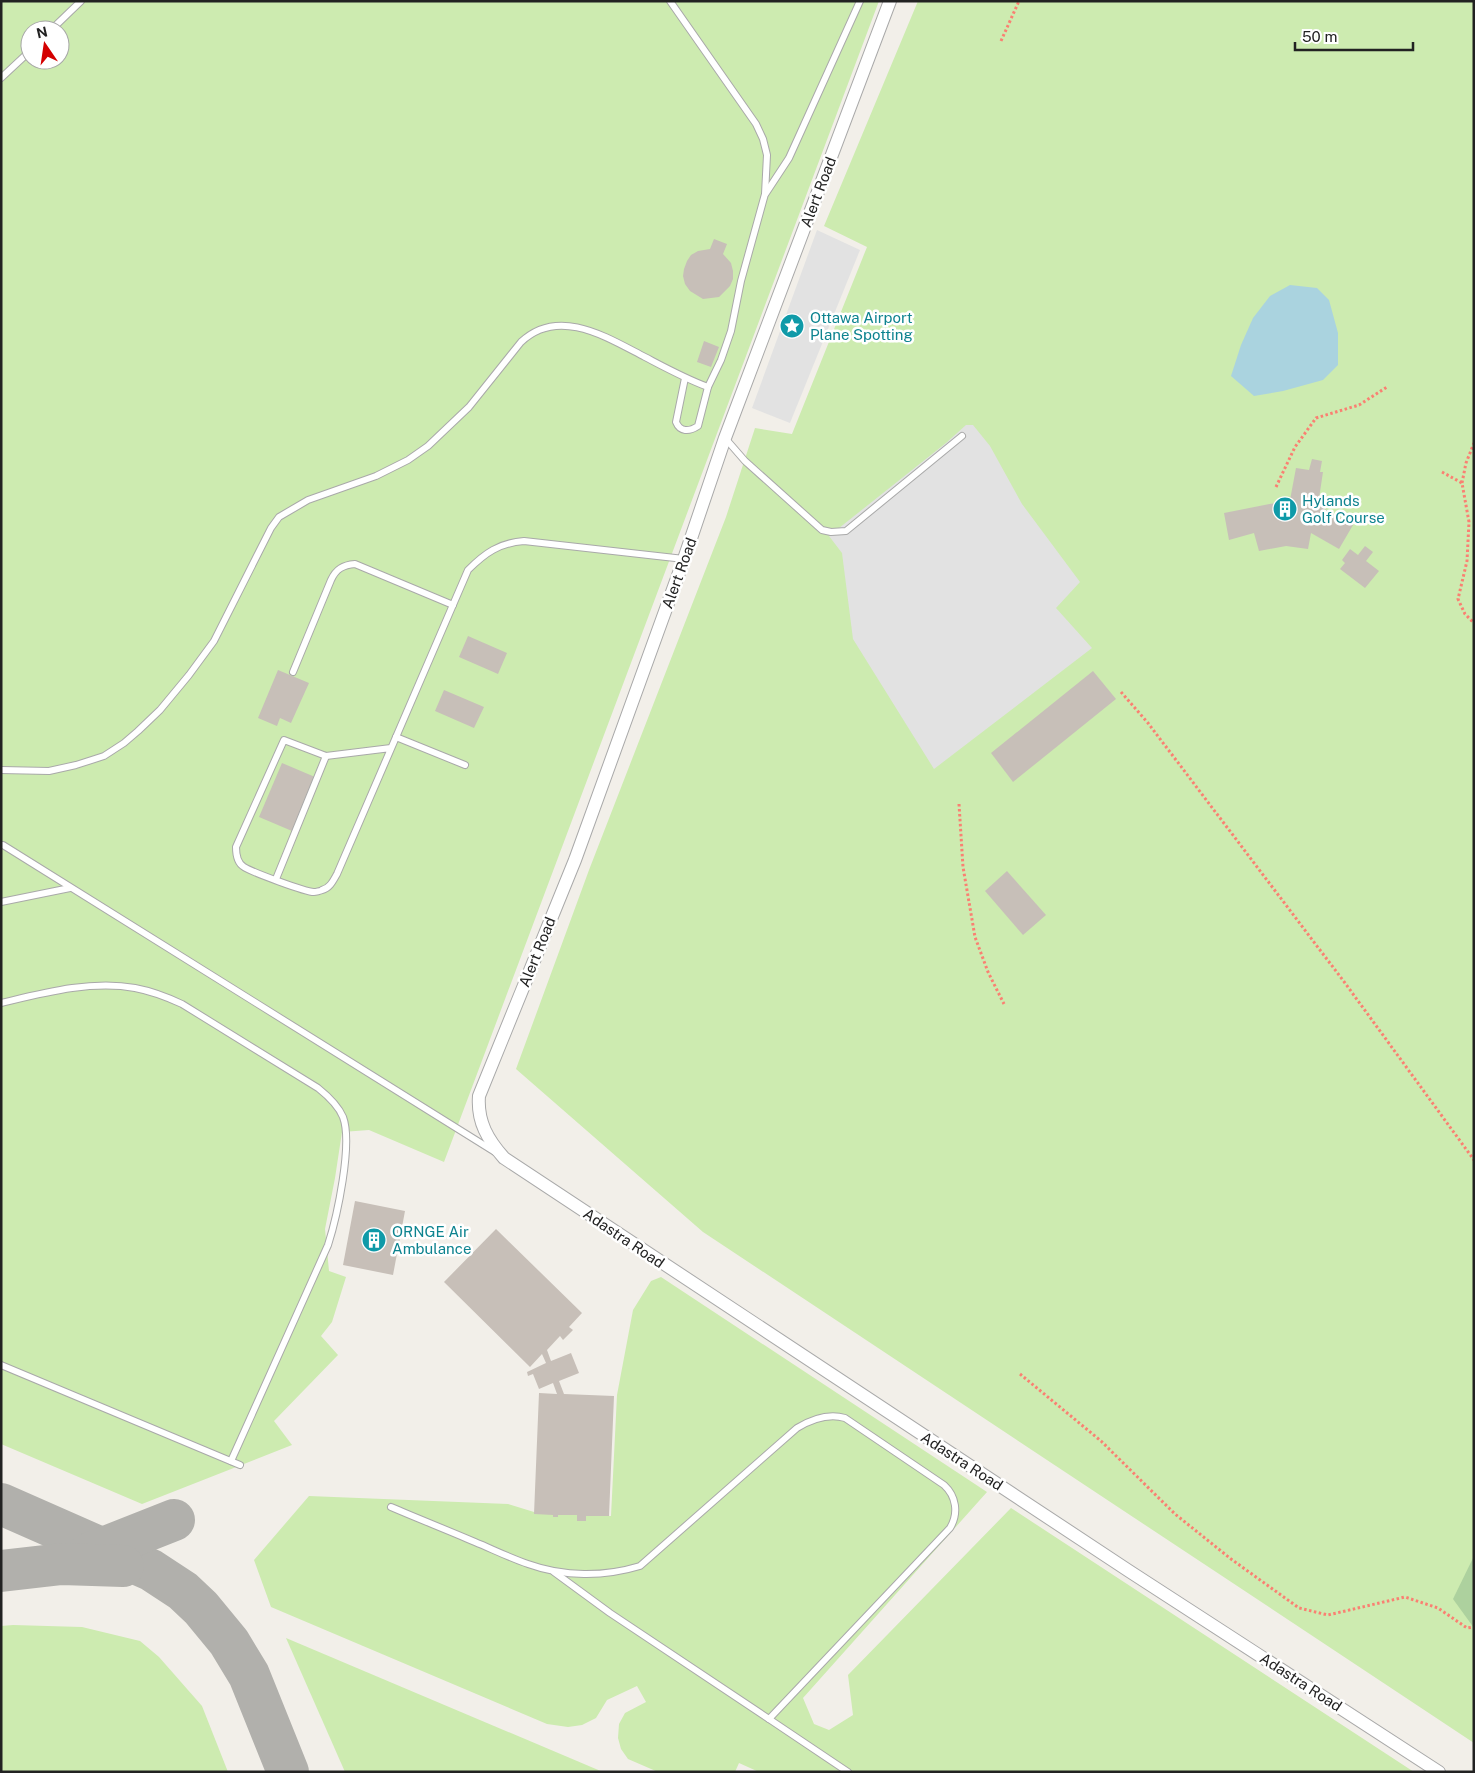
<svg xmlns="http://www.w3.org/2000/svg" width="1475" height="1773" font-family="'Public Sans',sans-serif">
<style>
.grass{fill:#cdebb0;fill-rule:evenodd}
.forest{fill:#add19e}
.parking{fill:#e2e2e2}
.water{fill:#aad3df}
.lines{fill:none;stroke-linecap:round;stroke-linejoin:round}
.taxiway{stroke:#b1b0ac;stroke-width:42}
.building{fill:#c7bfb8}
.lane-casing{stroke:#a9a9a9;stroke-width:8}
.street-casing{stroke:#a9a9a9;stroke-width:14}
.path{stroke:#fa8072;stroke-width:3;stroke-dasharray:2.5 2.5;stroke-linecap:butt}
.lane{stroke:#fff;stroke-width:6}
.street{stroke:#fff;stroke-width:12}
.labels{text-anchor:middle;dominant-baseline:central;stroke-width:5;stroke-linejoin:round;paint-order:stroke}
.street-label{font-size:15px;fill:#222;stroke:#fff}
.culture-label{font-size:15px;fill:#0d838f;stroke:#fff;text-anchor:start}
</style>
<rect width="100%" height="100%" fill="#f2efe9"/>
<g class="grass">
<path d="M1,1H879L444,1162L369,1130L342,1132L335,1178L325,1229L329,1271L346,1277L332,1322L321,1336L338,1355L274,1421L292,1445L142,1504L1,1444ZM30,30H60V60H30Z"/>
<path d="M918,1H1474V1743L703,1232L516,1069L589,870L726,517L755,428L792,434L867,247L824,226Z"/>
<path d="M661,1277L987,1492L803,1698L814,1724L829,1730L853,1715L848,1675L1011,1508L1414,1772H759L739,1763L735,1772H658L628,1759L621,1749L618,1738L619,1724L625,1713L646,1702L637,1686L607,1700L596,1718L582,1725L568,1727L547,1724L271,1607L254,1560L309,1496L508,1504L534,1512L611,1516L617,1395L633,1310L651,1281Z"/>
<path d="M13,1625L82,1627L140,1641L159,1657L202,1706L228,1772H1V1626Z"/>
<path d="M286,1638L603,1772H345Z"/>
</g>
<path class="forest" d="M1474,1556V1628L1453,1599Z"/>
<g class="parking">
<path d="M817,230L860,250L790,423L752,408Z"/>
<path d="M966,425H973L990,446L1022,504L1080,582L1056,608L1092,648L934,769L853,639L842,553L829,536L946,443Z"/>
</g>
<path class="water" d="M1290,285L1317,288L1329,300L1338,333V365L1323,380L1283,391L1254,396L1231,376L1241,345L1253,318L1270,296Z"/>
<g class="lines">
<g class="taxiway">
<path d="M1,1504L151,1570L183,1591L201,1608L229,1642L249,1675L288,1772"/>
<path d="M88,1554L174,1520"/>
<path d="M1,1571L62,1564L123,1566"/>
</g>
</g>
<g class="building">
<path d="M714,239L727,244L723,254L731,263L733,271V279L730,286L719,297L703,299L690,291L685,284L683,276L684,269L687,261L691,255L698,251L710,249Z"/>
<path d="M704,341L719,347L711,367L697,362Z"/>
<path d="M1312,459L1322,461L1320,472H1323L1318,505L1353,525L1339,549L1311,533L1308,549L1286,546L1259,551L1254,533L1229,540L1224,513L1290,500L1296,468L1309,470Z"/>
<path d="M1365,546L1373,552L1366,561L1379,571L1365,588L1340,569L1345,563L1342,560L1350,549L1358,555Z"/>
<path d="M468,636L507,653L498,674L459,657Z"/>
<path d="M278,670L309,683L291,723L280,718L277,726L258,718Z"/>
<path d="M1093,671L1116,699L1013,782L991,753Z"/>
<path d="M444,690L484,707L474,728L435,711Z"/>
<path d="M282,763L315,777L292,831L259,817Z"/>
<path d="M1007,871L1046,915L1023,935L985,891Z"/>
<path d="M355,1201L405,1211L393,1275L343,1265Z"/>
<path d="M496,1229L582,1313L569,1327L573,1330L563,1340L560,1336L547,1350L551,1361L571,1353L579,1373L559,1381L564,1394L614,1396L609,1516H586V1521H577V1515H558V1517H553V1515L534,1514L539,1393L557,1394L553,1383L539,1389L533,1374L528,1376L527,1372L546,1363L542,1354L530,1367L444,1282Z"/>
</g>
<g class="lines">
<defs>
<g id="lane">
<path d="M670,1L756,124L763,139L767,155L765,194L741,281L731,331L721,360L708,387L698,426C689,432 680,432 676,422L685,378"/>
<path d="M51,30L81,1"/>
<path d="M1,78L30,51"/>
<path d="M766,193L789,158L860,1"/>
<path d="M725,438L745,461L822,530L831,532L846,531L962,436"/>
<path d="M293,672L331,580C336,569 343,565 355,564L453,605"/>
<path d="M396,737L465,765"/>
<path d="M391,748L326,756L284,740L236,847C236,855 237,863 244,867C252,872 305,892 314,892C315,892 321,891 322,890C330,888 333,881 337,874L468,570C485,553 499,543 524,541L684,559"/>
<path d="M1,770L49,771L76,765L104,756L124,743L138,731L160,710L189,675L214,641L271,528L279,517L308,500L376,476L408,460L428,446L469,407L521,342C559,306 608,338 645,357C666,368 686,379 708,387"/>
<path d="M1,845H3L495,1152"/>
<path d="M276,879L326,756"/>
<path d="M1,902L70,888"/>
<path d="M1,1003C43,993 91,980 135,988C151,991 167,997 182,1004L318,1088C328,1096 338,1105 343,1117C353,1144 337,1217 328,1245L231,1461"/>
<path d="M1,1365L240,1465"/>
<path d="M391,1507C419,1519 447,1530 475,1542C492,1549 510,1558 528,1564C564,1577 604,1577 640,1566L797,1428C812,1419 828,1413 845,1418L944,1485C956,1496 959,1513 950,1528L769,1719L848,1772"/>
<path d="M554,1572L610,1613L769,1719"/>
</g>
<path id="street" d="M890,1L725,438L684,559L575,860L479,1096C477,1122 488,1140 504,1158L1129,1571L1439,1772"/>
</defs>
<use href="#lane" class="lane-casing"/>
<use href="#street" class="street-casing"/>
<g class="path">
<path d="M1001,41L1019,1"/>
<path d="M1442,472L1462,483L1469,522L1467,561L1458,599L1465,614L1474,623"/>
<path d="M1462,483L1466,463L1474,443"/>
<path d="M1276,487L1295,447L1316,418L1359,405L1387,387"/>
<path d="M1121,692L1148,723L1345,983L1474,1160"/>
<path d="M959,804L963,867L975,937L988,972L1004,1004"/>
<path d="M1020,1374L1101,1441L1175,1514L1231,1559L1299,1608L1328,1615L1405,1597L1438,1608L1467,1628L1474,1627"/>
</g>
<use href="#lane" class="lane"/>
<use href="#street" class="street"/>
</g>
<defs>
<symbol id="sight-disc" viewBox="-11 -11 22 22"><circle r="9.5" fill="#0f9aa8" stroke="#fff"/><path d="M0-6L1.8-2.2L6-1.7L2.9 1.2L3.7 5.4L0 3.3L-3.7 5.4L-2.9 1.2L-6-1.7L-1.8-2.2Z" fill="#fff"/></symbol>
<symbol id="building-disc" viewBox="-11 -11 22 22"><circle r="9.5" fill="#0f9aa8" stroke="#fff"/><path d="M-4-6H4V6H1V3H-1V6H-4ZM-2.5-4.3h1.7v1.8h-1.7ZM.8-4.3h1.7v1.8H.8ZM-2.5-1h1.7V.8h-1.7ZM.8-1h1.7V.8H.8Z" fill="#fff"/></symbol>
</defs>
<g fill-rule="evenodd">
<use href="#sight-disc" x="778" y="312" width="28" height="28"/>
<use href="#building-disc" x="1271" y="495" width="28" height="28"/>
<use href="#building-disc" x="360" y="1226" width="28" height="28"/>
</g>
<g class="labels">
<g class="street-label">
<text transform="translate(818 192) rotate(-69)">Alert Road</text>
<text transform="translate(679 573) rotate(-70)">Alert Road</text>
<text transform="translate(537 952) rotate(-68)">Alert Road</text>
<text transform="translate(624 1238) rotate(34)">Adastra Road</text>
<text transform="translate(962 1461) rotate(33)">Adastra Road</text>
<text transform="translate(1301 1682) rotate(33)">Adastra Road</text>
</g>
<g class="culture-label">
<text x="810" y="317">Ottawa Airport<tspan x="810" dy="17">Plane Spotting</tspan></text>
<text x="1302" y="500">Hylands<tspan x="1302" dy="17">Golf Course</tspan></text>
<text x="392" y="1231">ORNGE Air<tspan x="392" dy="17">Ambulance</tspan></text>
</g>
</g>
<rect width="1475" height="1773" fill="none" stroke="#222222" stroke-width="5"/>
<g transform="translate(45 45) rotate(347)"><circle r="24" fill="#ffffff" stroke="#a7a7a7"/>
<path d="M0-4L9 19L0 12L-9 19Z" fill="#d40000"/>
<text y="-8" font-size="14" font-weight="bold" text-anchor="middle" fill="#222222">N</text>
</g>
<path d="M1295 42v8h118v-8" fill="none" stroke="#222222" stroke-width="2.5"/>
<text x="1302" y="42" font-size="15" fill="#222222" stroke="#ffffff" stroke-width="4" paint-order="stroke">50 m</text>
</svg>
